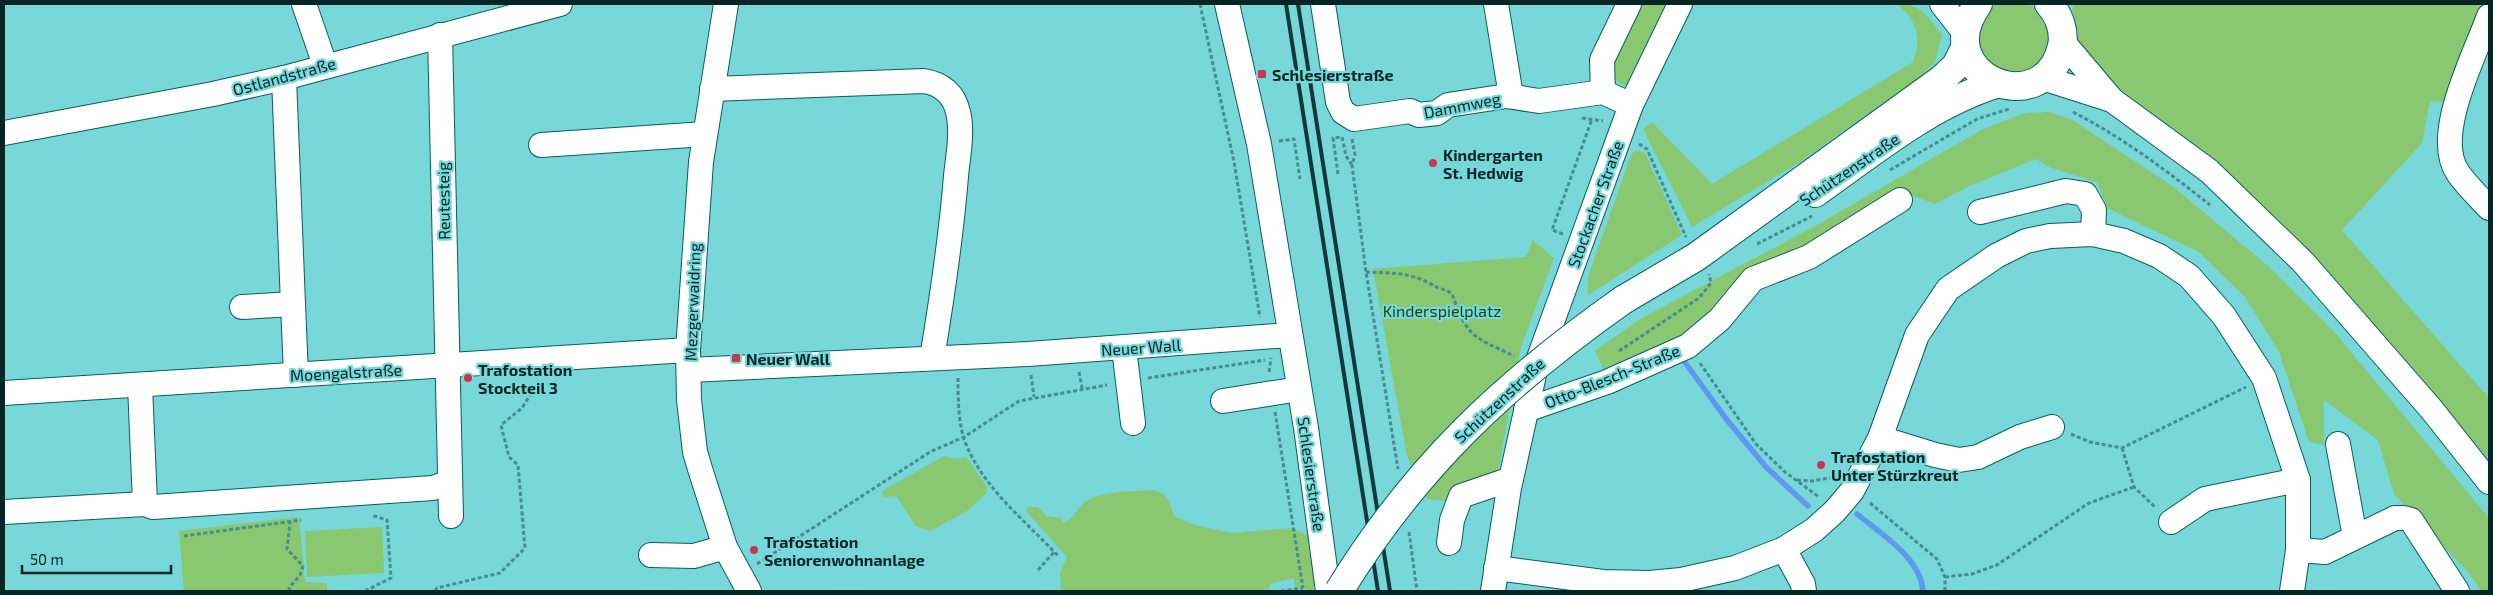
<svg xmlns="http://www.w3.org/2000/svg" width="2493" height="595" font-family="'Exo 2',sans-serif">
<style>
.green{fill:#89c870}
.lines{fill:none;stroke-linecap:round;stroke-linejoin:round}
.stream{stroke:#5d99ee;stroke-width:5.5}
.minor-casing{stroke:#065e60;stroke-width:26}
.major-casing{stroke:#065e60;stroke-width:30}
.path{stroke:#478c8e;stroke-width:3;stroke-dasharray:4 2.5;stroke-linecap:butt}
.minor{stroke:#fff;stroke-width:24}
.major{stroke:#fff;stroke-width:28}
.rail{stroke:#123939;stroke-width:4}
.major-bridge-casing{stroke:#065e60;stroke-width:30;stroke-linecap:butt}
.major-bridge{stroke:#fff;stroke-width:28}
.poi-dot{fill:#c8384d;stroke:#77d7d9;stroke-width:2}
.labels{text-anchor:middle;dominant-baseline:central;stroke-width:4.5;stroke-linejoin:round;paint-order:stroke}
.poi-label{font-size:16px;font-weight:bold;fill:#062626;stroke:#77d7d9;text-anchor:start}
.street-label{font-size:16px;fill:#062626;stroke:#77d7d9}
.park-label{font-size:16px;fill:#1d4605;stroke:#77d7d9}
</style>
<rect width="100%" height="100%" fill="#77d7d9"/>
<g class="green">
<path d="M1641,4H1678L1670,19L1660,16L1630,86C1620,85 1615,81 1610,71Z"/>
<path d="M1897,4C1922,4 1928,17 1942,35L1935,62L1918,78L1803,160L1692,227L1643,129L1652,122L1712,184L1913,62C1922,38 1917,20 1897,4Z"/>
<path d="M1997,4C2033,4 2033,0 2051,32L2045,59L2023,75L1990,67L1976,43L1987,11Z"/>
<path d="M2074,4H2481L2443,102L2430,101L2422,143L2342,230L2489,398V459L2317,260L2242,188L2108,79L2075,42L2072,11Z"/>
<path d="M2049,112L2071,119L2171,185L2267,265L2336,334L2489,518V591H2481L2468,572L2394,494L2378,440L2324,400V445L2309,442L2279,352L2245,297L2199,252L2107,208L2098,183L2049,167L2036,159L1967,187L1935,204L1900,191L1806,247L1747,274L1684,338L1606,374L1595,351L1640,319L1817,225L1983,129L2025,113Z"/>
<path d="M1636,150L1645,153L1682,235L1588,295V277L1631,155Z"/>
<path d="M1533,240L1554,258L1521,347L1497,477L1455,491L1444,501L1427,499L1407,456L1373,269L1526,257Z"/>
<path d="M944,456L956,459L965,457L969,460L987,487L986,494L967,511L930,531L916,526L896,496L884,497L882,491Z"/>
<path d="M1152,490C1169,493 1169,502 1174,516L1195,525L1231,533L1291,528L1310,536L1323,574L1312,591L1295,587L1294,578L1271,583L1268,591H1061L1060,573L1067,557L1026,511L1028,507H1038L1046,516L1060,518L1063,523C1074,519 1076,509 1085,502C1102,490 1132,492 1152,490Z"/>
<path d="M299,517L305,582L327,583V591H184L179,531Z"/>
<path d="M382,527L384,573L307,577L305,531Z"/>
</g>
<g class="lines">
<g class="stream">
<path d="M1681,357L1727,420L1766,467L1808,506"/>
<path d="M1857,514C1881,534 1921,558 1923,591"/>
</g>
<defs>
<g id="minor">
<path d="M304,4L325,65"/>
<path d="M726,4L701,162L688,350L689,400L695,452L701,472L725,547L749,591"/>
<path d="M1227,4L1259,144L1306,428L1328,591"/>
<path d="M1323,4L1338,102L1343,112L1354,119L1410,111L1419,115L1437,113L1448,105L1507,96L1539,101L1603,92L1631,105"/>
<path d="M1496,4L1511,96"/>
<path d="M1942,4L1964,32"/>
<path d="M2489,16C2475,55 2432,136 2458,173C2467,186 2479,197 2489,208"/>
<path d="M440,35L451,516"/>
<path d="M2063,42L2112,100L2209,171L2303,262L2432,410L2489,482"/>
<path d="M284,78L293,304"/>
<path d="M2043,78L2112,100"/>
<path d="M712,89L924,81C942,84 954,94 958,112C963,132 958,156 956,176C951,238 942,298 932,358"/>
<path d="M1603,92L1602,60L1629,4"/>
<path d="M4,133L213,94L284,78L560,4"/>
<path d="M541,145L705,134"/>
<path d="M1980,212L2066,191L2085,194L2094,210L2093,234"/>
<path d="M242,307L293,304L296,375"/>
<path d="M1124,348L1133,423"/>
<path d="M689,370L1028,354L1290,335"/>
<path d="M140,385L145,504"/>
<path d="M4,393L688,350"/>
<path d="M1223,401L1299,389"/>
<path d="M1526,410L1607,382L1688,346L1720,319L1753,279L1809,257L1900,200"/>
<path d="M1880,438L1935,455L1959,460L1978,457L2020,437L2052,427"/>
<path d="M2338,444L2355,537"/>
<path d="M4,512L145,504L153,507L433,488L450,482"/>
<path d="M2171,522L2205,499L2298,480"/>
<path d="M1449,543L1452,520L1461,496L1511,479"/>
<path d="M1784,549L1803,584L1804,591"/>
<path d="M2298,550L2325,552L2395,518H2404L2411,520L2457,591"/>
<path d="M651,555L694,556L725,547"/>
<path d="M1496,568L1603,582L1649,583L1681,580L1735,568L1784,549L1814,530L1835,511L1852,491L1880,438L1917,335L1948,289L1996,256L2026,241L2050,236L2093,234L2124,241L2159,256L2189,276L2224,316L2264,378L2298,480V550L2292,591"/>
<path d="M1493,591L1509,488L1536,366L1631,105L1680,4"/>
</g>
<g id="major">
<path d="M1978,4C1926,76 2045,124 2062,46C2065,31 2059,15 2049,4"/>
<path d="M1815,193C1872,153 1929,105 1996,84"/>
<path d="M1623,300L1696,257L1942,79L1956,66L1965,48"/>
</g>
</defs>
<use href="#minor" class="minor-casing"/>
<use href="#major" class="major-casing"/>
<g class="path">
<path d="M1200,4L1234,162L1260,317"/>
<path d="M2073,112C2122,137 2167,171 2210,205"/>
<path d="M1582,118L1603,121"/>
<path d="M1352,139L1355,155L1352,165L1366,272L1398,469"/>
<path d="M1279,141L1294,139L1300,179"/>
<path d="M1639,144L1647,149L1686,237"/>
<path d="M1890,170L1977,119L2009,109"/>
<path d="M1338,174L1333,138L1342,137L1346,156L1352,165"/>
<path d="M1563,234L1552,230L1592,119"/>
<path d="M1757,244L1812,216"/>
<path d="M1366,272C1389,273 1410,272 1431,284C1437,289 1445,288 1452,294C1468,339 1473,336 1514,356"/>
<path d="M1619,351L1699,298L1711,283L1709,274"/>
<path d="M1700,363L1756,444L1785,472L1819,497"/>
<path d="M1079,372L1082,388"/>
<path d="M1269,372L1271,358"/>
<path d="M1031,375L1034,397"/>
<path d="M958,378C958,397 958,420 964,439C982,488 1025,520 1059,557"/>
<path d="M1148,378L1265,360"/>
<path d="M1275,412L1303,588"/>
<path d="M2071,434L2090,442L2122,448L2246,387"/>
<path d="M2122,448L2134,487L2156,508"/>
<path d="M1797,480L1812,481L1835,477"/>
<path d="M1870,503L1937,559L1945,577V591"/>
<path d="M1409,532L1417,591"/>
<path d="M184,536L301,520"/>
<path d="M757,564L930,452L964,437L1019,401L1107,385"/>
<path d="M1038,570L1054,552"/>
<path d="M1945,577L1972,574L1997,565L2089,503L2134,487"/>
<path d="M290,591L289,588L300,575L303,566L287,549L290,522"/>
<path d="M365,591L391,578L387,520L371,515"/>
<path d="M435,591L437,588L500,573L525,548L518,465L509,457L501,425L522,408L539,381"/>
<path d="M1281,591L1303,588"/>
</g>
<use href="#minor" class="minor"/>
<use href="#major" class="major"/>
<g class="rail">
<path d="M1286,4L1378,591"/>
<path d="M1298,4L1390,591"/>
</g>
<defs>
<path id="major-bridge" d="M1339,591C1416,466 1504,384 1623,300"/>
</defs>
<use href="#major-bridge" class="major-bridge-casing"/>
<use href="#major-bridge" class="major-bridge"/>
</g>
<g class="poi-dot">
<rect x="1257" y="69" width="10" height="10" rx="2.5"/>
<circle cx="1433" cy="163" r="5"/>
<rect x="731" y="353" width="10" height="10" rx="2.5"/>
<circle cx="468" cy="378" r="5"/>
<circle cx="1821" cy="465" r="5"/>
<circle cx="754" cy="550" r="5"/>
</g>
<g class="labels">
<g class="poi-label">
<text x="1272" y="74">Schlesierstraße</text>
<text x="1443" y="154">Kindergarten<tspan x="1443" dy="18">St. Hedwig</tspan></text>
<text x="746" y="358">Neuer Wall</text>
<text x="478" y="369">Trafostation<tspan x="478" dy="18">Stockteil 3</tspan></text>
<text x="1831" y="456">Trafostation<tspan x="1831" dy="18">Unter Stürzkreut</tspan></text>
<text x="764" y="541">Trafostation<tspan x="764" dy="18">Seniorenwohnanlage</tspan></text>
</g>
<g class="street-label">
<text transform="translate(284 76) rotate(-15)">Ostlandstraße</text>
<text transform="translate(1462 105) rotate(-11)">Dammweg</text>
<text transform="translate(1849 169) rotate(-34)">Schützenstraße</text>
<text transform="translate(443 201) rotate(-91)">Reutesteig</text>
<text transform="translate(1595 204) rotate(-70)">Stockacher Straße</text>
<text transform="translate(692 302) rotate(-88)">Mezgerwaidring</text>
<text transform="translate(1141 347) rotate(-4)">Neuer Wall</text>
<text transform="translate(346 372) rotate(-3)">Moengalstraße</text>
<text transform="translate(1612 376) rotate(-22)">Otto-Blesch-Straße</text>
<text transform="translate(1499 400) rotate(-43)">Schützenstraße</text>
<text transform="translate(1312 474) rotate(82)">Schlesierstraße</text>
</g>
<g class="park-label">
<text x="1442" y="310">Kinderspielplatz</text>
</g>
</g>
<rect width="2493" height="595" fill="none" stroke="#062626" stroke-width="10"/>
<path d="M22 565v8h149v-8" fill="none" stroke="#062626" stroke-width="2.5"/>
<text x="30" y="565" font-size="15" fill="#062626" stroke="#77d7d9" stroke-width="4" paint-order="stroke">50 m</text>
</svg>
